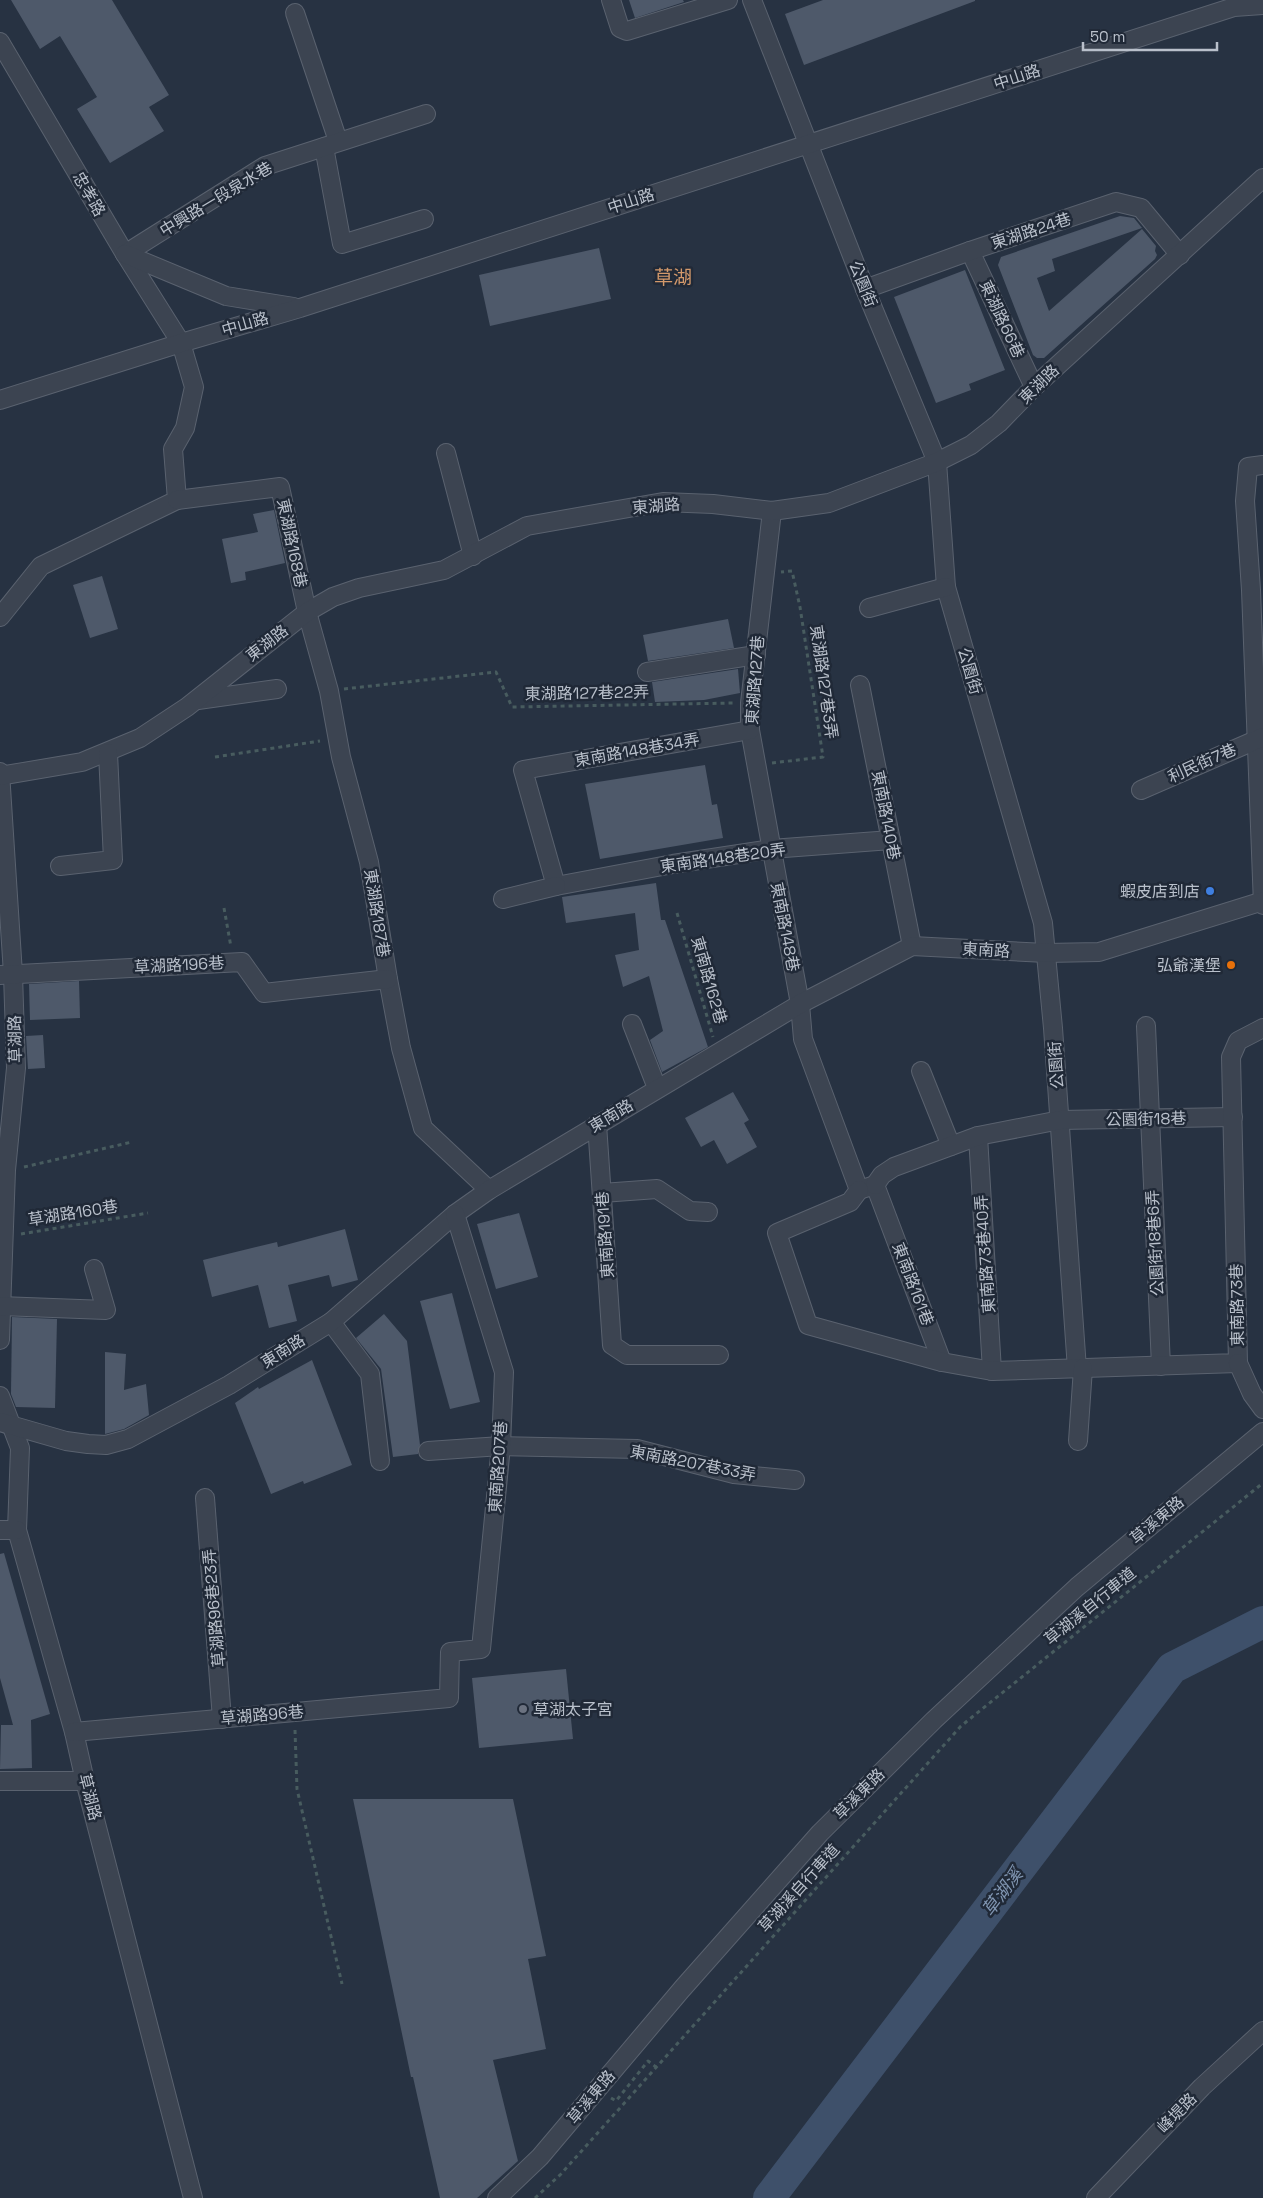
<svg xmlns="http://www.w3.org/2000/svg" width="1263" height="2198" font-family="'Space Grotesk','Noto Sans TC',sans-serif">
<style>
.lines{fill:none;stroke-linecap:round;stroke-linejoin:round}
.river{stroke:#3e506a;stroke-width:32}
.building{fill:#4e596a}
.minor-casing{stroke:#5a626f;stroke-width:20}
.path{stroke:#485c5f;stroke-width:3;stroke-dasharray:4 4;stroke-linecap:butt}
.minor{stroke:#3c4451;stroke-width:18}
.shop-dot{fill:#3f7fe0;stroke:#202937;stroke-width:2}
.food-dot{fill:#e8710a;stroke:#202937;stroke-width:2}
.worship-dot{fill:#6b7280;stroke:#202937;stroke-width:2}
.labels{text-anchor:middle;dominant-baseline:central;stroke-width:5;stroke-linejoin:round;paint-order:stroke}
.street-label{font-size:16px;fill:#b9c0cb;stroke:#202937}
.poi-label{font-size:16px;fill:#b9c0cb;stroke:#202937;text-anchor:end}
.water-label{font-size:18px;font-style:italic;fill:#8196b2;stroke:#202937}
.quarter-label{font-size:19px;fill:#d3996b;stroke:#202937}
</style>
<rect width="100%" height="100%" fill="#273242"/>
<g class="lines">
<path class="river" d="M769,2198L1172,1668L1263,1622"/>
</g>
<g class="building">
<path d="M11,0H112L169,95L149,107L164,131L110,163L77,109L97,97L60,36L40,49Z"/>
<path d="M629,0H683L684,2L635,18Z"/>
<path d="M823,0H975V1L804,65L785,14Z"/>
<path d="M1120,216L1134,218L1142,228L1052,259L1055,271L1037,278L1049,311L1142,229L1156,246L1155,251L1157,255L1155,259L1044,358H1037L1033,355L998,265L1001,257Z"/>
<path d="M599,248L611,299L490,326L479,275Z"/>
<path d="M965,270L1005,370L969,384L971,390L936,403L894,297Z"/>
<path d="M274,510L285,563L245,572L246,580L231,583L222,539L258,532L253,514Z"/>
<path d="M102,576L118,629L90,638L73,585Z"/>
<path d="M728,619L734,648L648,661L643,635Z"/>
<path d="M738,669L740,693L704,700L655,702L652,682Z"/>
<path d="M705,765L712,805L717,804L723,838L600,859L585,784Z"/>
<path d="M656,883L661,920H665L708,1047L662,1072L650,1040L663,1031L649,976L623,987L615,955L639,950L635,913L566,923L562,897Z"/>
<path d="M79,981L80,1018L30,1020L29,984Z"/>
<path d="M43,1035L45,1068L28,1069L26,1036Z"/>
<path d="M733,1092L749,1120L744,1123L757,1147L727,1164L714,1140L701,1147L685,1118Z"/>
<path d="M519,1213L538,1277L496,1289L477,1224Z"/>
<path d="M345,1229L358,1280L332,1287L329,1275L288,1285L297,1321L269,1328L258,1285L212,1297L203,1260L277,1242L278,1247Z"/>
<path d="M452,1293L480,1402L450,1409L420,1301Z"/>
<path d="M384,1314L407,1341L420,1445L418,1454L393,1457L381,1369L356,1338Z"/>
<path d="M12,1317L57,1319L55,1408L16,1407L11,1394Z"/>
<path d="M105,1352L126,1354L124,1390L146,1384L149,1415L124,1429L105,1434Z"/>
<path d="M312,1360L352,1465L304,1484L303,1481L271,1494L235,1403L258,1387L259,1389Z"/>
<path d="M4,1553L50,1714L31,1720L32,1768L0,1769L1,1725H13L0,1678V1554Z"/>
<path d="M566,1669L573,1739L479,1748L472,1678Z"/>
<path d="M353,1799H513L546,1956L528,1959L546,2049L493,2060L518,2161L477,2198H440L413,2077H411Z"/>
</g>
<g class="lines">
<defs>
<g id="minor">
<path d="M611,0L620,28L627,31L728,0"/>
<path d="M752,0L865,289L937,462L946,587L1043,923L1053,1028L1077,1369"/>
<path d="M295,13L338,141"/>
<path d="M0,42L125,254L181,343L194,387L185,428L173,449L177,500L41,566L0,617"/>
<path d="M324,147L342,244L424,219"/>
<path d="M970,251L1034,387"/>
<path d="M125,254L265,166L426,114"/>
<path d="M125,254L226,296L294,307"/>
<path d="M865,289L970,251L1116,202L1141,208L1180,255"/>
<path d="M0,400L181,343L300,308L1234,7L1263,5"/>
<path d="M446,453L473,556"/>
<path d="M1263,465L1248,467L1245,501L1251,590L1263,905"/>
<path d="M177,500L280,487L307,612L329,691L341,757L369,862L388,979L401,1048L423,1128L489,1190"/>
<path d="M772,511L750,703V730L800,1004L803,1039L859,1190L875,1185L942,1362"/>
<path d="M869,608L946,587"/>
<path d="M647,672L756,655"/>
<path d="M860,685L912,946"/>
<path d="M198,700L277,689"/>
<path d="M750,730L523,770L556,886L673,864L771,849L891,840"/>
<path d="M0,772L13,974L16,1068L6,1170L0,1340"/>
<path d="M0,776L82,762L140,738L187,707L307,612L333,597L359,588L444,570L527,526L663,502L713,504L772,511L829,503L937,462L971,445L999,423L1034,387L1263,178"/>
<path d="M1141,790L1263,737"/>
<path d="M60,866L113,860L108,753"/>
<path d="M503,899L556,886"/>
<path d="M0,975L242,962L264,993L388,979"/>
<path d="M632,1024L657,1088"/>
<path d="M1146,1026L1161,1366"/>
<path d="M921,1071L951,1146"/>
<path d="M597,1124L612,1345L627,1355H719"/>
<path d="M978,1136L992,1371"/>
<path d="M875,1185L882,1175L894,1167L978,1136L1060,1120L1233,1117"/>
<path d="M859,1190L850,1202L777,1233L808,1325L942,1362L992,1371L1238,1363L1231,1057L1238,1041L1263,1028"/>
<path d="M602,1193L657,1189L690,1211L708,1212"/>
<path d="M0,1306L106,1310L94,1269"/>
<path d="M331,1322L370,1374L380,1461"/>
<path d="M1238,1363L1252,1394L1263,1409"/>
<path d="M0,1396L20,1448L17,1530L74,1732L85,1781L193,2198"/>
<path d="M0,1422L66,1441L88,1444L106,1445L128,1439L229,1385L331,1322L455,1214L489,1190L800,1004L912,946L1046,953L1099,952L1263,901"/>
<path d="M1078,1441L1083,1368"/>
<path d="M428,1451L501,1446L637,1449L734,1474L795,1480"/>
<path d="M205,1498L222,1719"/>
<path d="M0,1530H17"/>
<path d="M74,1732L449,1698L450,1652L481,1649L501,1446L504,1372L455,1214"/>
<path d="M0,1781H85"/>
<path d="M497,2198L540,2157L682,1989L820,1833L934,1720L1077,1587L1263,1432"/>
<path d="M1096,2198L1202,2087L1263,2031"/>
</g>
</defs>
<use href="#minor" class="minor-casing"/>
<g class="path">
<path d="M344,689L496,672L512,707L734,703"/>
<path d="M215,757L320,741"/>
<path d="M772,763L823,757L800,607L792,571L781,572"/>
<path d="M224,908L231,947"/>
<path d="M677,913L713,1037"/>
<path d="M24,1167L132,1142"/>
<path d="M21,1234L148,1213"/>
<path d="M295,1730L297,1789L342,1984"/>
<path d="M611,2098L616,2101L648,2061L656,2067"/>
<path d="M535,2198L561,2174L961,1726L1263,1483"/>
</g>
<use href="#minor" class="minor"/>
</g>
<circle class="shop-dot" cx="1210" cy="891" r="5"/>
<circle class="food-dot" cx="1231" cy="965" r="5"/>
<circle class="worship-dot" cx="523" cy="1709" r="5"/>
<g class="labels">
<g class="street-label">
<text transform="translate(1017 77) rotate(-18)">中山路</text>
<text transform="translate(89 194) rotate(60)">忠孝路</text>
<text transform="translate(216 199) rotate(-31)">中興路一段泉水巷</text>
<text transform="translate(631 201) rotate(-18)">中山路</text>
<text transform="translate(1031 231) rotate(-18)">東湖路24巷</text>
<text transform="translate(863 284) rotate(68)">公園街</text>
<text transform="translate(1002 319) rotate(65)">東湖路66巷</text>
<text transform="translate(245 324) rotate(-16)">中山路</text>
<text transform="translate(1039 384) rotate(-44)">東湖路</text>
<text transform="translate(656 506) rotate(-5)">東湖路</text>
<text transform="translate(292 543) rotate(78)">東湖路168巷</text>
<text transform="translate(267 643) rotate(-38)">東湖路</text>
<text transform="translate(970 671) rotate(74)">公園街</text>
<text transform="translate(755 680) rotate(-86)">東湖路127巷</text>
<text transform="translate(824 682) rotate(82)">東湖路127巷3弄</text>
<text transform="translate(587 693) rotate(-1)">東湖路127巷22弄</text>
<text transform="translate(637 750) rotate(-10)">東南路148巷34弄</text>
<text transform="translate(1202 763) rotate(-24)">利民街7巷</text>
<text transform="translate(886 815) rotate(79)">東南路140巷</text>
<text transform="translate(723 858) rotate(-8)">東南路148巷20弄</text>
<text transform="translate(377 913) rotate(81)">東湖路187巷</text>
<text transform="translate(785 927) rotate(79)">東南路148巷</text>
<text transform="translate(986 950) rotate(3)">東南路</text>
<text transform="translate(179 965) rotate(-3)">草湖路196巷</text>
<text transform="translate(709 980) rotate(74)">東南路162巷</text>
<text transform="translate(15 1039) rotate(-91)">草湖路</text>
<text transform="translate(1056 1065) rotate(-94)">公園街</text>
<text transform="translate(611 1116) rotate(-31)">東南路</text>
<text transform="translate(1146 1119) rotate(-1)">公園街18巷</text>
<text transform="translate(73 1213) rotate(-9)">草湖路160巷</text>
<text transform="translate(605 1235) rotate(-94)">東南路191巷</text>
<text transform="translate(1155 1243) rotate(-93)">公園街18巷6弄</text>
<text transform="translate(985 1254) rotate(-94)">東南路73巷40弄</text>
<text transform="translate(913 1284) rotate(69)">東南路161巷</text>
<text transform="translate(1237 1305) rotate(-91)">東南路73巷</text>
<text transform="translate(283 1351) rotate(-32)">東南路</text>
<text transform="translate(693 1463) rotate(11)">東南路207巷33弄</text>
<text transform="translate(498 1467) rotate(-86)">東南路207巷</text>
<text transform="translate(1157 1520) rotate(-40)">草溪東路</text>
<text transform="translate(1090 1606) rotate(-39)">草湖溪自行車道</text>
<text transform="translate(214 1608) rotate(-95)">草湖路96巷23弄</text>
<text transform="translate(262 1715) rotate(-5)">草湖路96巷</text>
<text transform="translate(859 1794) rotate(-45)">草溪東路</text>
<text transform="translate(90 1797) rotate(76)">草湖路</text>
<text transform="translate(799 1888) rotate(-48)">草湖溪自行車道</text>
<text transform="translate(591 2097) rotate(-50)">草溪東路</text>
<text transform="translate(1177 2113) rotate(-46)">峰堤路</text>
</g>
<g class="poi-label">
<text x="1200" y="891">蝦皮店到店</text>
<text x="1221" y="965">弘爺漢堡</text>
<text x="533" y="1709" text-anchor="start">草湖太子宮</text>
</g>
<g class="water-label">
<text transform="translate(1002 1892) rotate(-53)">草湖溪</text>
</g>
<g class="quarter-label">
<text x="673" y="277">草湖</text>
</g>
</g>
<path d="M1083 42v8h134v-8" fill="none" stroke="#b9c0cb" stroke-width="2.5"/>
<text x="1090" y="42" font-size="15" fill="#b9c0cb" stroke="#202937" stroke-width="4" paint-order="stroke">50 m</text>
</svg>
